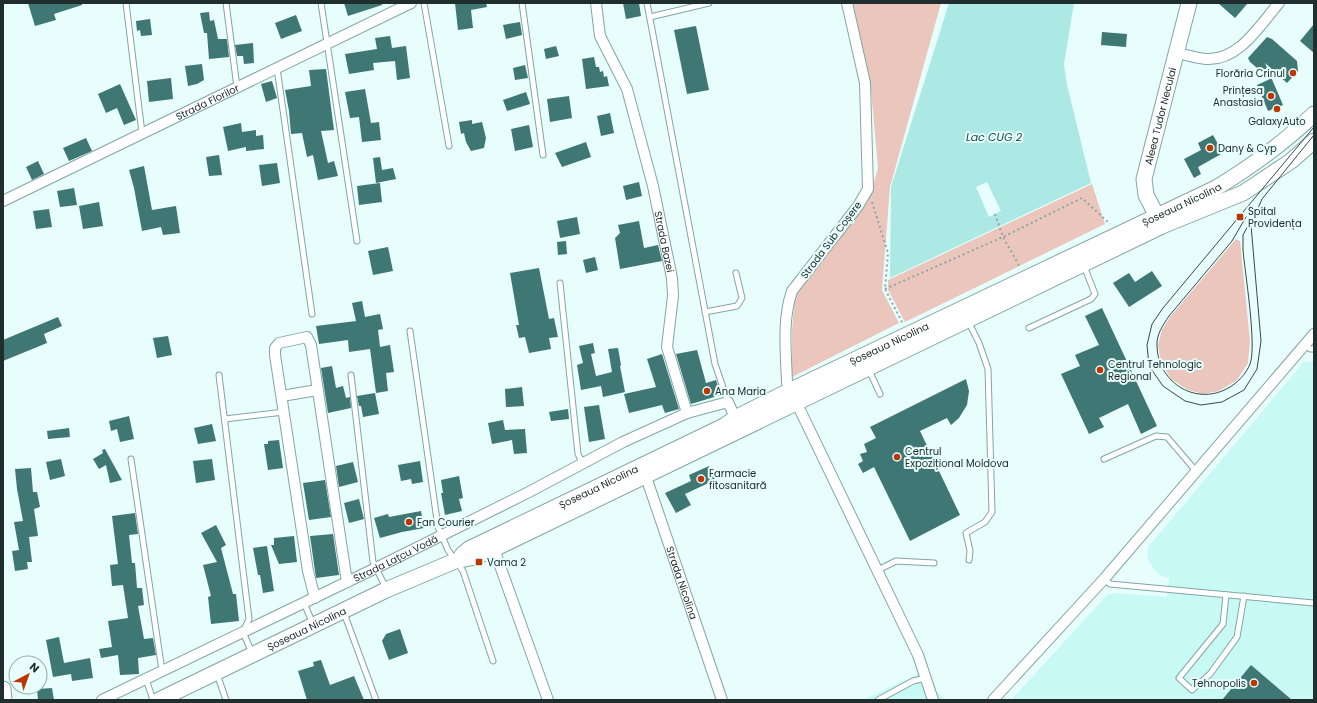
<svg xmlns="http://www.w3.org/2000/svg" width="1317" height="703" font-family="Poppins,sans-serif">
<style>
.built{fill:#c8f9f5}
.green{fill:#eac6bc}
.water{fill:#ade9e4}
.pier{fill:#e7fefc}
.building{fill:#3e7773}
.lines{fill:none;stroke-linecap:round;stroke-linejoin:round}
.lane-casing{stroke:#82a6a3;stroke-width:7}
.street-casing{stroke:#82a6a3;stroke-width:12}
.secondary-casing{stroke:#82a6a3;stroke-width:17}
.path{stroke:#91a5a3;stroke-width:2;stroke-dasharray:2 3;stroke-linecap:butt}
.lane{stroke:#fff;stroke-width:5}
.street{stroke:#fff;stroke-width:10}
.secondary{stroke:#fff;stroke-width:15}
.tram{stroke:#394948;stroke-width:1}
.poi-dot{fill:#bd3500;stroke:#e7fefc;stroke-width:1.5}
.labels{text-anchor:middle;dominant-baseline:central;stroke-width:4;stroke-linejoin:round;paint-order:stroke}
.poi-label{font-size:10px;fill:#202f2e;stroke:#e7fefc;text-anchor:start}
.street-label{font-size:10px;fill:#202f2e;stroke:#e7fefc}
.water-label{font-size:11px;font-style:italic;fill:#164a48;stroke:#e7fefc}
</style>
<rect width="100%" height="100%" fill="#e7fefc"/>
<g class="built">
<path d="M1314,361V700H1011L1107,595L1115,593L1167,597L1169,578L1161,576L1153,568L1147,557L1148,547L1304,362Z"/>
<path d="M918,674L946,700H863Z"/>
</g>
<g class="green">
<path d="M853,3H941L890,187L882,290L899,323L792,377V330L795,296L871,193L878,168L871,90Z"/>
<path d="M1092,184L1105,224L905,322L888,290V280Z"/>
<path d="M1236,239L1240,241L1250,341L1248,363L1237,380L1219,391L1203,394L1188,390L1171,379L1161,362L1158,345L1162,330L1170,317Z"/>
</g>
<path class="water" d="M949,3H1074L1064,64L1067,85L1091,183L890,278L891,187Z"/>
<path class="pier" d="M987,182L1001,211L989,217L976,187Z"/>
<g class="building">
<path d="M28,3H82V5L54,14L56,20L35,26Z"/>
<path d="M344,3H382V5L348,16Z"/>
<path d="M455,3H486L487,7L471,10L473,28L458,30Z"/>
<path d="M623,3H639L641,16L626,19Z"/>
<path d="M1218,3H1248L1235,18Z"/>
<path d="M209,12L210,21L214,20L218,39H227L229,57L209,59L207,33H204L200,13Z"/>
<path d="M296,15L302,31L281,39L275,23Z"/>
<path d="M150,19L152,35L141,36L140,30L137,31L136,21Z"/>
<path d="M520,22L522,35L506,39L503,25Z"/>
<path d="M1314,24V53L1300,41Z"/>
<path d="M696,26L709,90L687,94L674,30Z"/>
<path d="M1102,32L1127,34L1126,47L1101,45Z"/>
<path d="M390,36L392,48L406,46L410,78L397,80L395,61L373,63L374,70L349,74L345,54L377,49L375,38Z"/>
<path d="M1267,37L1272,39L1297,61L1298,71L1287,83L1265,63L1283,105L1268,111L1257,85L1270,79L1250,62L1248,58Z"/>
<path d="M253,43L254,63L244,64L243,56H237L235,45Z"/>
<path d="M556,46L559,56L546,59L544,49Z"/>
<path d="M594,57L596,67H599L600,72L603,71L604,77L607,76L609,86L586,89L582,59Z"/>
<path d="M202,64L204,80L197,84L188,86L185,66Z"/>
<path d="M525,65L528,78L515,80L513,68Z"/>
<path d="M326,69L334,130L321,131L328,163L334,161L338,176L318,180L313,155L307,157L302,133L291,134L289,111L285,90L311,86L309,70Z"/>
<path d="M171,78L173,99L149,102L147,81Z"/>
<path d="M272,81L277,98L266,102L261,84Z"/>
<path d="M120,84L136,120L124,125L117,108L106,113L98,94Z"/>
<path d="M365,89L371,123L379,122L381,140L362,142L359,117L350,118L345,92Z"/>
<path d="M526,92L530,104L507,111L503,100Z"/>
<path d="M569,96L572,118L550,122L547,99Z"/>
<path d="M610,113L614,133L601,136L597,116Z"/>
<path d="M472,120V124L482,122L486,138L484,148L471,151L466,142L464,133L461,134L459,122Z"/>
<path d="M241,123L242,132L256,130V136L263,135L264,149L246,151V147L228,151L223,127Z"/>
<path d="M529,125L533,147L515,151L511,129Z"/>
<path d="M1213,135L1223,153L1198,167L1201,174L1194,178L1184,159L1201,150L1198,143Z"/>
<path d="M86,138L92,151L69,161L63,148Z"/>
<path d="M586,142L591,157L562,167L555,153Z"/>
<path d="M219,155L222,175L209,176L206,157Z"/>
<path d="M380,157L382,170L393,168L396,179L376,183L373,158Z"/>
<path d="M38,161L44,174L32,180L26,167Z"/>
<path d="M277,163L280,183L262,186L259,165Z"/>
<path d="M144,166L152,210L176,206L180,233L163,235L161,227L142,231L134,188L129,170Z"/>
<path d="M639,182L642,196L626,200L623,186Z"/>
<path d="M380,183L382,202L359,205L357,186Z"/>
<path d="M74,188L77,205L60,207L57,191Z"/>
<path d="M99,202L103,226L83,229L79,206Z"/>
<path d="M49,209L52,227L36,229L33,211Z"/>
<path d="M577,217L580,234L560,238L557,221Z"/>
<path d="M639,221L644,248L658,245L662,261L620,269L615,238L620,233L618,225Z"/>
<path d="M566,241L567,254L558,255L557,242Z"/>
<path d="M388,247L393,271L373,275L368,251Z"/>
<path d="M595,257L598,270L586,273L583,260Z"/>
<path d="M539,268L549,319L554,318L558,337L549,338L551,349L529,353L525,337L519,338L516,325H519L510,273Z"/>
<path d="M1152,271L1162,286L1129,307L1113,283L1129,273L1135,282Z"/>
<path d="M362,301L365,317L380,314L383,329L378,330L380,347L390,345L394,372L386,373L388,391L376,393L370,349L349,352L348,340L319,344L316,326L356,321L352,303Z"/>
<path d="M1102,308L1157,426L1141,434L1128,404L1099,418L1104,427L1089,434L1061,374L1080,366L1075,355L1099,345L1085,316Z"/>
<path d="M58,317L62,326L44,334L47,343L3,361V340Z"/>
<path d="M168,336L172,355L157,358L153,338Z"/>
<path d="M593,343L595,353L591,354L596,376L612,372L608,349L618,348L621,365L620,366L625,392L603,397L601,386L581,390L577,365L583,363L579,346Z"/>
<path d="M697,350L706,383L716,380L721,395L691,404L676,354Z"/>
<path d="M662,354L679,409L665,413L662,405L629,413L624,394L656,387L647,359Z"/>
<path d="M332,366L336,388L343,386L346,398L350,397L351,408L328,413L321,368Z"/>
<path d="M966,379L969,391L967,405L959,418L951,425L947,418L920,431L960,515L910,541L874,467L863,473L858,464L863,461L860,454L867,452L864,444L876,438L870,427Z"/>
<path d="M522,387L524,406L506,407L505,389Z"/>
<path d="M375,393L379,414L363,417L361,406H359L357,396Z"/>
<path d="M599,405L605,439L589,442L584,407Z"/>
<path d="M568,409L569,419L551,421L549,412Z"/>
<path d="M129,416L134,439L120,442L117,429L111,431L109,421Z"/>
<path d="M503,420L505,430L525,429L527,453L514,454L512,440L492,444L488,423Z"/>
<path d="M212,424L216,441L198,444L194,428Z"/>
<path d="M69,428L70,437L48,439L47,431Z"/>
<path d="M279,440L283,468L268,470L264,444H268V441Z"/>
<path d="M105,449L106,451L122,480L110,483L106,465L99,469L93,459L103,453L102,450Z"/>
<path d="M61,459L65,476L50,480L46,462Z"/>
<path d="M212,459L215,480L196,483L193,461Z"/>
<path d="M420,461L423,482L412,484L411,479L401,481L398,465Z"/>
<path d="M353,462L358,482L339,487L336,466Z"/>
<path d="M709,466L715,480L685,494L691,505L676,513L665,493L691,481L689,475Z"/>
<path d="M31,468L33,492H37L40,507L34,509L38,536L29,537L32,562H27L28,569L15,571L12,551L19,550L14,522L23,521L17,489L15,469Z"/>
<path d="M459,476L463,498L459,499L462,511L445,515L441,493H443L441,480Z"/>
<path d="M325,480L331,517L309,520L303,483Z"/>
<path d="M359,499L364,519L349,523L344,503Z"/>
<path d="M421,511L424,528L402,532L380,538L374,518L388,514L389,517Z"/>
<path d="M135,513L138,534L129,535L132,563H135L137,588H142L144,605L138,606L144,639L153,638L156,655L138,658L139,674L120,675L118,655L101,658L99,649L112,647L108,621L128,618L123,585L112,586L110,565L118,564L112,516Z"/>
<path d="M216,525L226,545L221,548L233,594H236L239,621L211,624L208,597L211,596L203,565L217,562L201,533Z"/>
<path d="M333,534L339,575L316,578L310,536Z"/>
<path d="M294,536L297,562L279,564L271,545H274V538Z"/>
<path d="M267,546L274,591L263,593L260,575H258L253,548Z"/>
<path d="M400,629L408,653L389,660L382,641L386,634Z"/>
<path d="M59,637L64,663L90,658L93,678L72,681L71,674L53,677L46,640Z"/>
<path d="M321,660L330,685L354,676L364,700H307L298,671L314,666L313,662Z"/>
<path d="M1251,665L1292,700H1222Z"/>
<path d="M52,688L54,700H38L37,689Z"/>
</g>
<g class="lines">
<defs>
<g id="lane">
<path d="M126,3L142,133"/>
<path d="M226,3L237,87"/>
<path d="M321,3L357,241"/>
<path d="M424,3L449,146"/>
<path d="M522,3L543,155"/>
<path d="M647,3L715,364L728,402"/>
<path d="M650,17L709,3"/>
<path d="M277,68L312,314"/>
<path d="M560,283L578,454L583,464"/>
<path d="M705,312L737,306L742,298L736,273"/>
<path d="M968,321L979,343L988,369L992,512L985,522L966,533L970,551L969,560"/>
<path d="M1029,328L1091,299L1095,294L1084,266"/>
<path d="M410,331L438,527L448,550L463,571L493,661"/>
<path d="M1305,344L1310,349H1314"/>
<path d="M869,370L880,394"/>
<path d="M219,375L249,619L243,632L252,653"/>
<path d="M351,375L373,562L386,588"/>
<path d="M225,419L284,412"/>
<path d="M131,459L162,671"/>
<path d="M1104,459L1156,436L1167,437L1196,471"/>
<path d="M878,570L896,561L934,563"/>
<path d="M1104,579L1110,584L1314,603"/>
<path d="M1226,595L1223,624L1179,678L1192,690L1210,674L1237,637L1244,596"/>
<path d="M304,603L313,624"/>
<path d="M344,613L376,700"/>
<path d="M217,674L226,700"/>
<path d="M146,679L153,700"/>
<path d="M878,700L913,681L926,678"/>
</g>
<g id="street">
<path id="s1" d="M596,3L600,36L627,89L653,186L672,278L673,296L667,347L687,413"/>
<path d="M847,3L865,83L868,189L858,206L792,291C782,320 786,352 787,383L918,655L933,700"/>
<path d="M1175,52C1185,55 1196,58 1206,59C1239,61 1260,25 1279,3"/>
<path id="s2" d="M3,201L411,3"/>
<path d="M282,396L317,390"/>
<path id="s3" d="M644,471L722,700"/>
<path d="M494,549L548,700"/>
<path d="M315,598L308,571L275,355V348L279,343L307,337L311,345L347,582"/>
<path id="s4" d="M102,700L376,568L527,493L623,442L687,413L728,402L737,422"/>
<path d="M993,700L1104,579L1314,334"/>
</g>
<g id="secondary">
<path id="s5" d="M1162,226L1146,195L1144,179L1189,3"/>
<path id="s6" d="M462,555L469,549L724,426L735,418L791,390L1216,188C1252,166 1284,143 1314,114"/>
<path d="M3,689L4,700"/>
<path id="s7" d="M159,700L386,590L455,561L475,557L494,549L1162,226L1243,193L1291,161L1314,141"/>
</g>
</defs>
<use href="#lane" class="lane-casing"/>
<use href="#street" class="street-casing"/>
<use href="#secondary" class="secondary-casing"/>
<g class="path">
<path d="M872,202L888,253L885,289L903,324"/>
<path d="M995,214L1003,237L1020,267"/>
<path d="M885,289L1003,237L1082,198L1110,224"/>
</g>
<use href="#lane" class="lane"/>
<use href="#street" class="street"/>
<use href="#secondary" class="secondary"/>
<g class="tram">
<path d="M1314,127L1163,308L1152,324L1147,345L1149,366L1163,386L1185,401L1201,405L1222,402L1244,390L1257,369L1261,341L1251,225L1262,199L1314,135"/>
<path d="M1246,217L1232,241L1169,316C1163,325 1156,335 1157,346C1158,384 1198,407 1230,387C1238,382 1246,374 1250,364C1257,346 1245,273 1243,250V235L1250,222"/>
</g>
</g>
<g class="poi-dot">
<circle cx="1293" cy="73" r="4"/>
<circle cx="1271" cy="96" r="4"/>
<circle cx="1277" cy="109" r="4"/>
<circle cx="1210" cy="148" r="4"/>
<rect x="1236" y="213" width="8" height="8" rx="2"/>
<circle cx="1100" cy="370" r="4"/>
<circle cx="707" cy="391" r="4"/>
<circle cx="897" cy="457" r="4"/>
<circle cx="701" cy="479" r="4"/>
<circle cx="409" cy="522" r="4"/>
<rect x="475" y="558" width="8" height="8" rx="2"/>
<circle cx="1254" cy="683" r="4"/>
</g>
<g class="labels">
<g class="poi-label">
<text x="1285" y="73" text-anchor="end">Florăria Crinul</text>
<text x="1263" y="90" text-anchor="end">Prințesa<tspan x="1263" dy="12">Anastasia</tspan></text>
<text x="1277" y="121" text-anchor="middle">GalaxyAuto</text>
<text x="1218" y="148">Dany &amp; Cyp</text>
<text x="1248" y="211">Spital<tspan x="1248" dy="12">Providența</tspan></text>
<text x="1108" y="364">Centrul Tehnologic<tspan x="1108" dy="12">Regional</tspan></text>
<text x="715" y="391">Ana Maria</text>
<text x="905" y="451">Centrul<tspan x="905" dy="12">Expozițional Moldova</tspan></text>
<text x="709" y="473">Farmacie<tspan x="709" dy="12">fitosanitară</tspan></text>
<text x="417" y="522">Fan Courier</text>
<text x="487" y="562">Vama 2</text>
<text x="1246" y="683" text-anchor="end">Tehnopolis</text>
</g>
<g class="street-label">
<text stroke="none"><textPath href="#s2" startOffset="227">Strada Florilor</textPath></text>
<text stroke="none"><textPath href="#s5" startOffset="116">Aleea Tudor Neculai</textPath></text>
<text stroke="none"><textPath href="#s6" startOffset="801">Șoseaua Nicolina</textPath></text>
<text transform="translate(831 240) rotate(-53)">Strada Sub Coșere</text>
<text stroke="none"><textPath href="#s1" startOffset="250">Strada Bazei</textPath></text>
<text stroke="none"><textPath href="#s6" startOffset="477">Șoseaua Nicolina</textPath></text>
<text stroke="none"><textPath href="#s6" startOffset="153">Șoseaua Nicolina</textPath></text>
<text stroke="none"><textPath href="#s4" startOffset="326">Strada Lațcu Vodă</textPath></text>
<text stroke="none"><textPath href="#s3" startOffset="118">Strada Nicolina</textPath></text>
<text stroke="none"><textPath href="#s7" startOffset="164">Șoseaua Nicolina</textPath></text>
</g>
<g class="water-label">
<text x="994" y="137">Lac CUG 2</text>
</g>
</g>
<rect width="1317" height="703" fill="none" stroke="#202f2e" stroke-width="8"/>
<g transform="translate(28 675) rotate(41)"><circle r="19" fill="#e7fefc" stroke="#97abaa"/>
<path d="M0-3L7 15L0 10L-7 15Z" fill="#bd3500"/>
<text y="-6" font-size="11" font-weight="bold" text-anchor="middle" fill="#202f2e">N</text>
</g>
</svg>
